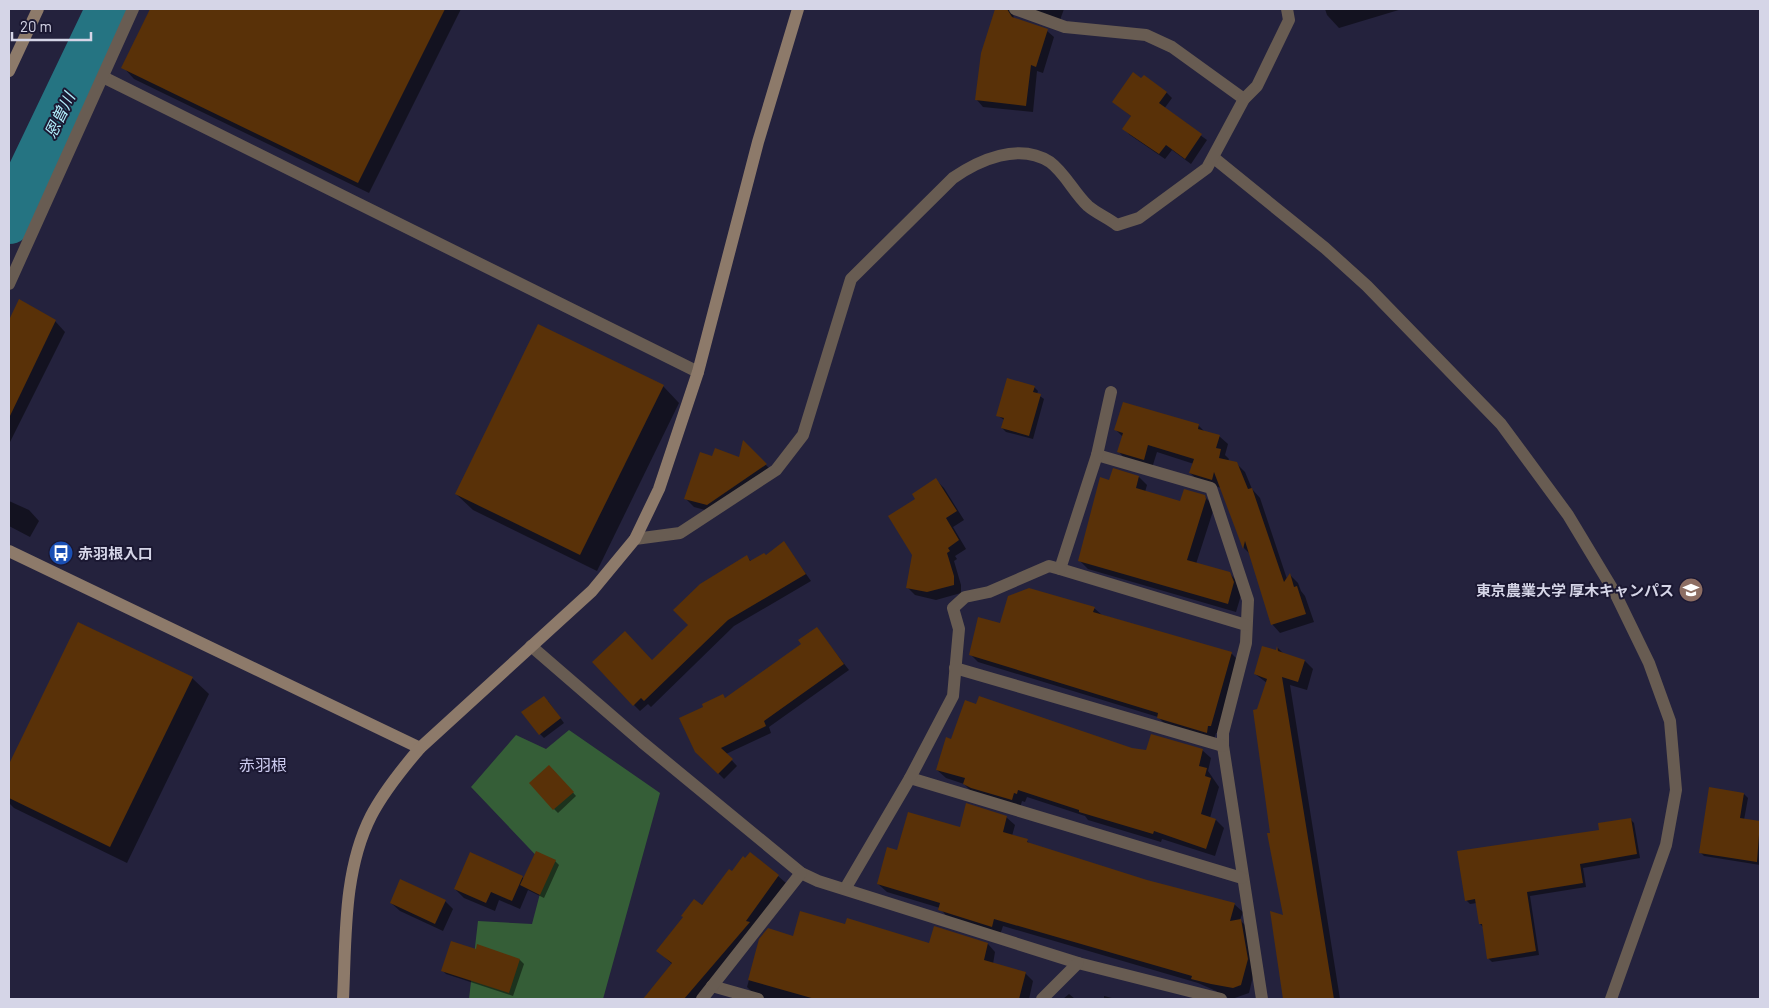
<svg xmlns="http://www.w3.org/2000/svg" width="1769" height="1008" font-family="Barlow,'Noto Sans JP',sans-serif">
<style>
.forest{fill:#355e37}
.shadow{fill:#0007}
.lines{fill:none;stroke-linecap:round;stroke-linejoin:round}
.river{stroke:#257482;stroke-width:48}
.building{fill:#593108}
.street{stroke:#685c52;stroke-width:12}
.secondary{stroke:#8d7a6a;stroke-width:12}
.labels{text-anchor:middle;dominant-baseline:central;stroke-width:4;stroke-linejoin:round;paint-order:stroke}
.poi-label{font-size:15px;font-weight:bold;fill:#d5d5e7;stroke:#1b1832;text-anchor:start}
.water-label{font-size:16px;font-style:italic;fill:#b0edfa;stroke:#1b1832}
.neighbourhood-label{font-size:16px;fill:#cecdf1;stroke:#1b1832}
</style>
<rect width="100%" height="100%" fill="#24223d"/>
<path class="forest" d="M569,730L660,793L603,999H469L478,921L532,924L547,867L471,787L516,735L546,749Z"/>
<g class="shadow">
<path d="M151,9H461L369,193L134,79L123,67Z"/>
<path d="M997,9H1018L1013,14L1014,19L1047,31L1054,37L1043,73L1037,71L1033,112L983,107L977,100L982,53Z"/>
<path d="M1028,9H1064L1060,20Z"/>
<path d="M1325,9H1402L1339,28L1327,15Z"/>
<path d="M1166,92L1172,98L1164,109L1207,140L1191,164L1172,150L1165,159L1130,135L1124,129L1132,117L1113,101Z"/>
<path d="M19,301L55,321L65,332L9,444V322Z"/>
<path d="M663,386L679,403L597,571L473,510L456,494Z"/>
<path d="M1034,387L1038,391L1037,394L1044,399L1033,439L1006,432L1002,428L1004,420L997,415Z"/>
<path d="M1198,425L1205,432L1219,436L1228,444L1225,455L1229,459L1228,461L1236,463L1245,472L1252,489L1260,498L1287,579L1290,575L1298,583L1301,591L1305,596L1314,622L1280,633L1272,624L1251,555L1244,548L1221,488L1199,481L1190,473L1194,464L1157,452L1152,468L1127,461L1119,452L1123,437L1116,430Z"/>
<path d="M744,443L774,473L716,513L694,507L686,499L712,458H740Z"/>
<path d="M1139,477L1147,485L1145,492L1180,502L1204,496L1213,505L1214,508L1196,564L1229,573L1238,582L1242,592L1236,612L1088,569L1079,560L1110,481Z"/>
<path d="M936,480L944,488L964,520L953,527L966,549L955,556L957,559L954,561L961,585V593L936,600L915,595L907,587L913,555L917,499Z"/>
<path d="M9,501L29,510L39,521L30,537L9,526Z"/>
<path d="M784,543L811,581L734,626L651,707L648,704L640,711L634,705L652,662L690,625L747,557L752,562L766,556Z"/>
<path d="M1094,608L1102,615L1232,654L1239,661L1218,733H1216L1214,740L1166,725L1158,717L978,662L970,654L1001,625Z"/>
<path d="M79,623L192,678L209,694L127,863L14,808L9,803V767Z"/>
<path d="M817,629L849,670L769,727L771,733L726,754L737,766L724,779L696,751L705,708L723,696L726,699L803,645Z"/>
<path d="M1278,648L1284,654L1305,661L1313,669L1307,690L1290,685L1340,999H1284L1271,913L1284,917L1271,834L1258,710L1267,683L1255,674Z"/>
<path d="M548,701L564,723L544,738L540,734Z"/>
<path d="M952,740L1147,752L1202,750L1211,758L1208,771L1219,787L1210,818L1216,820L1224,828L1215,856L1162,839L1161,842L1088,820L1085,816L1027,797L1025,802L1022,801L1020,808L973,793L964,784L946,778L937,770Z"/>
<path d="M553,770L576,796L558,813L554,809Z"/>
<path d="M1744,794L1748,798L1744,820L1760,823V865L1704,856L1700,852Z"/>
<path d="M1006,817L1015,825L1012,836L1027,841L1031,845L1147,881L1234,904L1243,912L1240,920L1249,929L1255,968L1249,993L1232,999L1222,996L1216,991L1198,983L1003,926L1000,935L948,918L940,908L887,892L878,884L898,851L961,828Z"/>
<path d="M1630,819L1634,823L1640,858L1583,868L1586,887L1530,896L1539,955L1492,962L1488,958L1484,928L1480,924L1477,903L1470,904L1466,900L1601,831Z"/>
<path d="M555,861L559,865L544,898L528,890L520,909L499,900L495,911L464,898L455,889L522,877L524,879Z"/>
<path d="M732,873L778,876L786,883L698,999H645L672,964L658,951Z"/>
<path d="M445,901L453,909L443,931L400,911L391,903Z"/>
<path d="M846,925L930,945L988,944L995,952L993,964L1025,973L1033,981L1029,999H767L755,995L747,987L760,940L794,937Z"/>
<path d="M520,960L524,964L513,996L446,974L442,970Z"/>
<path d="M1069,994L1075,999H1063Z"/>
<path d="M1104,996L1116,999H1104Z"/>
</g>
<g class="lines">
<path class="river" d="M9,220L110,9"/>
</g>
<g class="building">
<path d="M150,9H445L358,183L121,68Z"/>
<path d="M995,9H1007L1012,17L1048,29L1036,67L1031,65L1026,106L975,100L981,53Z"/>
<path d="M1133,72L1141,78L1144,75L1167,92L1159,103L1202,134L1185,159L1166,145L1159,154L1122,129L1131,116L1112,102Z"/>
<path d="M19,299L56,320L9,418V320Z"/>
<path d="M538,324L664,385L580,555L455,494Z"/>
<path d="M1007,378L1035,386L1033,392L1041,394L1029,436L1001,428L1004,418L996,416Z"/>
<path d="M1123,402L1199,424L1198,429L1220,435L1216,448L1221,449L1219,458L1237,462L1248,489L1252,488L1284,582L1290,573L1294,587L1297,586L1306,614L1271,625L1245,541L1243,549L1214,472L1212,480L1189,473L1194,459L1148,445L1144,460L1117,452L1123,433L1114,430Z"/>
<path d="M743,440L767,464L707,505L684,499L700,452L712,456L715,448L739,457Z"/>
<path d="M1113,468L1139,476L1136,488L1180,501L1184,489L1205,495L1206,499L1187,560L1230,572L1234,582L1228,604L1078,561L1100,477L1109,480Z"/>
<path d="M936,478L957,511L946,518L959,540L948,548L950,551L947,553L954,576V585L927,592L906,588L912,555L888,516L915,499L912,494Z"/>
<path d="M784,541L806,574L728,620L644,701L641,698L633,706L592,662L625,631L652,660L688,625L673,610L700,584L747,555L750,561L764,553L766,555Z"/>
<path d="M1029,588L1095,607L1093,612L1232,652L1211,726H1208L1207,733L1157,718L1158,713L969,655L978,617L1000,623L1008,596Z"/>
<path d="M78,622L193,677L110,847L9,798V764Z"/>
<path d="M817,627L844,664L764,721L766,726L721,748L733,759L718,774L695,752L679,718L703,707L702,704L723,694L725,698L801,644L798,640Z"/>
<path d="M1262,646L1276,650L1277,646L1278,651L1305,660L1298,682L1282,677L1334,999H1283L1270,911L1283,915L1267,833H1270L1253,710L1257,709L1267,679L1254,674Z"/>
<path d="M544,696L561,718L539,735L521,712Z"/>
<path d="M979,696L1132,748L1146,750L1151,734L1203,749L1199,766L1207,768L1205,776L1211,778L1201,814L1216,819L1206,849L1154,831L1153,834L1079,812V810L1018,790L1017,794L1014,793L1012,800L971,788L963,784L965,778L936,770L946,737L951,739L965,700L976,704Z"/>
<path d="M549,765L574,792L553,810L529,783Z"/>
<path d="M1709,787L1744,793L1740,818L1760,821L1757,862L1699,853Z"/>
<path d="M966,803L1007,816L1003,832L1028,839L1027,842L1147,880L1235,903L1230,921L1241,919L1248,959L1241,985L1233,988L1211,984L1191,979L1192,976L994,919L992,927L938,910L940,903L877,884L887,847L897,850L908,812L960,827Z"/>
<path d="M1631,818L1637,854L1580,864L1583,883L1527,892L1536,951L1487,959L1482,924H1479L1475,899L1465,901L1457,851L1599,830L1598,823Z"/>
<path d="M536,851L556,860L540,895L520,885Z"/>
<path d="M470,852L523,876L512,901L491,892L486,903L454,889Z"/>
<path d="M750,852L779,875L746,921L750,922L684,999H643L672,963L656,951L683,917L681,916L694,899L702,905L729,869L732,871L743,856L745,858Z"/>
<path d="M400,879L446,900L435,924L390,903Z"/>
<path d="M800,911L845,924L847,918L929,943L934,926L988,943L984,960L1026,972L1019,999H815L748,980L759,939L768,928L793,936Z"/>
<path d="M451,941L476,949L477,944L520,959L509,993L441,971Z"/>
</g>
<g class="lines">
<g class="street">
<path d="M1015,9L1065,27L1146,35L1172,47L1244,99"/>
<path d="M103,77L698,372"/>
<path d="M1214,158L1325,248L1367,286L1501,424L1568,515L1615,593L1649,663L1670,721L1676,790L1666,845L1611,999"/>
<path d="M9,284L133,9"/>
<path d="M1097,455L1211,488L1248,600L1246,643L1223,733V746L1262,999"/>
<path d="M635,539L680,533L776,470L803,435L851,279L953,178C979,160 1019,142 1050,162C1065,173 1074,193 1088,206C1096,213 1108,218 1117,225L1139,218L1207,168L1244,99L1257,86L1289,20L1287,9"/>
<path d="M1060,569L1246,625"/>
<path d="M531,646L642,742L801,873L818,881L1078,963L1221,999"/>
<path d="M955,668L1223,746"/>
<path d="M910,778L1242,878"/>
<path d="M845,889L910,778L953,696L959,629L953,608L965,597L989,592L1049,566L1060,569L1097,455L1111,392"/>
<path d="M712,986L758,999"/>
<path d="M702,999L801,873"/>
<path d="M1042,999L1078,963"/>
</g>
<g class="secondary">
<path d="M9,71L38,9"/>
<path d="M9,551L420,748"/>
<path d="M343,999C346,939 343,871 371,816C384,791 402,769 420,748L592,591L635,539L659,489L698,372L758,142L798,9"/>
</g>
</g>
<defs>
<symbol id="bus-disc" viewBox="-11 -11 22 22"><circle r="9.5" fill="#1a4fb4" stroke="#1b1832"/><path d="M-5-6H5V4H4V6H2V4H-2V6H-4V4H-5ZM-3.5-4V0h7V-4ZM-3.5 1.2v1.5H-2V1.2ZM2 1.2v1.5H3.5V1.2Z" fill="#fff"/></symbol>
<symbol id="university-disc" viewBox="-11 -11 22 22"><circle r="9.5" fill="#8d6e63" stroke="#1b1832"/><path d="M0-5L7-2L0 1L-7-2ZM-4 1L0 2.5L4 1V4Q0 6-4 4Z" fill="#fff"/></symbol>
</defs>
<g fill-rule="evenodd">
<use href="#bus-disc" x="47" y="539" width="28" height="28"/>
<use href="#university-disc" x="1677" y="576" width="28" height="28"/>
</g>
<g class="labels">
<g class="poi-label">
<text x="78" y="553">赤羽根入口</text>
<text x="1674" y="590" text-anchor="end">東京農業大学 厚木キャンパス</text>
</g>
<g class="water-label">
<text transform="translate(59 115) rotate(-64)">恩曽川</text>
</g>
<g class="neighbourhood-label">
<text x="263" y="764">赤羽根</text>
</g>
</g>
<rect width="1769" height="1008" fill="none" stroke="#d5d5e7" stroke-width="20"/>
<path d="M12 32v8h79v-8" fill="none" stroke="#d5d5e7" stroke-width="2.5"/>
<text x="20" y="32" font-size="15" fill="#d5d5e7" stroke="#1b1832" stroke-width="4" paint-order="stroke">20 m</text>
</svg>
